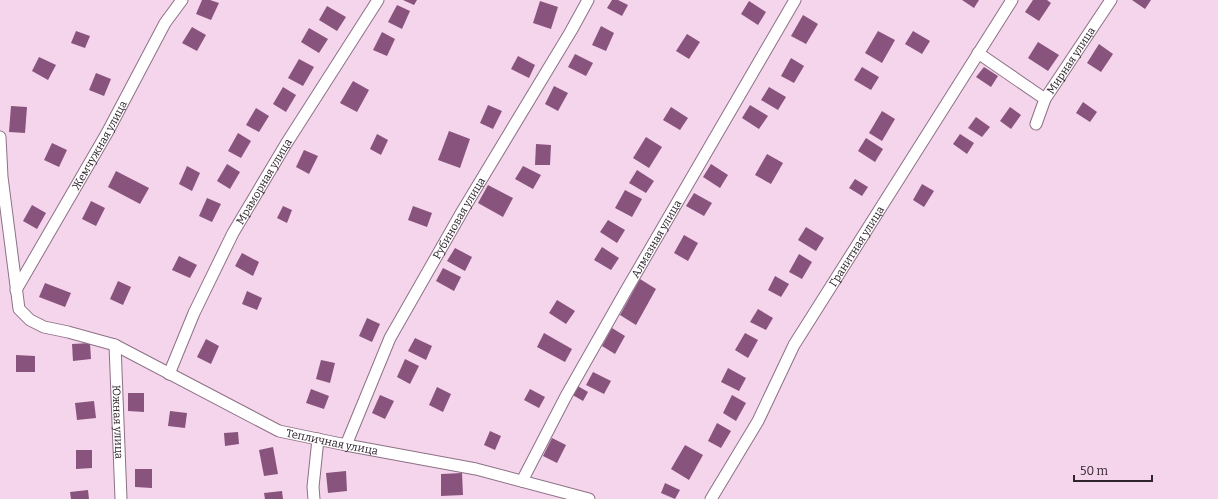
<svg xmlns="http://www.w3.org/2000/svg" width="1218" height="499" font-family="Bitter,serif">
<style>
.building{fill:#88537c}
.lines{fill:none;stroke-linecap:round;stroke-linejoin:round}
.street-casing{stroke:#8d7185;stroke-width:13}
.street{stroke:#fff;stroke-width:11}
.labels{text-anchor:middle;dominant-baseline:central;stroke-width:4;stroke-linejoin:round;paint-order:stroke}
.street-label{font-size:11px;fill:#2f232c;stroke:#f5d5ec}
</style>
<rect width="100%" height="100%" fill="#f5d5ec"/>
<g class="building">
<path d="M202,0H210L219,3L211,20L196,14Z"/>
<path d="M403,0H417L414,5Z"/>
<path d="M612,0H618L628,5L622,16L607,8Z"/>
<path d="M962,0H979L974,8Z"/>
<path d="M1033,0H1047L1051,3L1039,21L1025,12Z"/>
<path d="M1132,0H1151L1145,9Z"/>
<path d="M540,1L558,7L551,29L533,23Z"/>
<path d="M749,1L766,12L758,25L741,14Z"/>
<path d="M397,5L410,11L402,29L388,22Z"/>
<path d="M327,6L346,17L337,31L319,20Z"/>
<path d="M803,15L818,24L806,44L791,36Z"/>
<path d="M601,26L614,33L606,51L592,45Z"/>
<path d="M192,27L206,35L197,51L182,43Z"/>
<path d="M309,28L328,39L319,53L301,42Z"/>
<path d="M76,31L90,36L85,48L71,43Z"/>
<path d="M878,31L895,40L882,63L865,53Z"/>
<path d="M913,31L930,41L922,54L905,44Z"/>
<path d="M382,32L395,39L387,56L373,50Z"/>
<path d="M687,34L700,42L689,59L676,51Z"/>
<path d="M1038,42L1059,55L1048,71L1028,58Z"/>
<path d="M1099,44L1113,54L1101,72L1087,63Z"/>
<path d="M575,54L593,63L586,76L568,67Z"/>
<path d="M518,56L535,65L529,78L511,69Z"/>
<path d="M39,57L56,65L48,80L32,71Z"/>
<path d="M791,58L804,66L794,83L781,76Z"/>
<path d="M299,59L314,67L303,86L288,78Z"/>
<path d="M862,67L879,77L871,90L854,80Z"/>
<path d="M984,67L998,76L991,87L976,77Z"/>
<path d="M96,73L111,79L104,96L89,90Z"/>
<path d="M353,81L369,90L357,112L340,103Z"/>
<path d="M554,86L568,93L558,111L545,104Z"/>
<path d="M283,87L296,95L286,112L273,104Z"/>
<path d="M769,87L786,97L778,110L761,100Z"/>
<path d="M1083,102L1097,112L1090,122L1076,113Z"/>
<path d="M488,105L502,111L493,129L480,123Z"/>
<path d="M750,105L768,116L759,129L742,118Z"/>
<path d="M11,106L27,107L25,133L9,132Z"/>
<path d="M671,107L688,118L680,130L663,120Z"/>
<path d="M1010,107L1021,115L1011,129L1000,121Z"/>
<path d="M256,108L269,116L259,132L246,125Z"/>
<path d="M882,111L895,119L882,141L869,133Z"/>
<path d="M976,117L990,127L982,137L968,128Z"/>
<path d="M449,131L470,139L460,168L438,160Z"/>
<path d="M238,133L251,141L241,158L228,151Z"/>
<path d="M377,134L388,140L381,155L370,149Z"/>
<path d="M960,134L974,143L967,154L953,144Z"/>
<path d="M646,137L662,147L649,168L633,158Z"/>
<path d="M866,138L883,149L875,162L858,151Z"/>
<path d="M52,143L67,150L59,167L44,160Z"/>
<path d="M536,144L551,145L550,165H535Z"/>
<path d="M304,150L318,156L309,174L296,167Z"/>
<path d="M767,154L783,163L771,184L755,175Z"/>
<path d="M227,164L240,172L230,189L217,181Z"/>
<path d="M711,164L728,175L720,188L703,177Z"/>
<path d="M187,166L200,173L192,191L179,184Z"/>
<path d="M523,166L541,175L533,189L515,179Z"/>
<path d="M637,170L654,181L646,193L629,183Z"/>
<path d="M116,171L149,188L140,204L108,187Z"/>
<path d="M855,179L868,187L862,196L849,188Z"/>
<path d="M922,184L934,191L924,207L913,200Z"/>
<path d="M488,185L513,198L503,217L478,203Z"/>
<path d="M625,190L642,199L632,217L615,208Z"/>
<path d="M694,193L712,203L704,216L686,206Z"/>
<path d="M207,198L221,204L212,222L199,216Z"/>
<path d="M91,201L105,208L96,226L82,219Z"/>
<path d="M32,205L46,213L37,229L23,221Z"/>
<path d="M283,206L292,210L287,223L277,218Z"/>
<path d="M413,206L432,213L427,227L408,220Z"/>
<path d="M608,220L625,230L617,243L600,232Z"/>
<path d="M806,227L824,238L816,251L798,240Z"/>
<path d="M684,235L698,243L688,261L674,253Z"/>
<path d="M602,247L619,258L611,270L594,260Z"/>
<path d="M455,248L472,257L465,271L447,261Z"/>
<path d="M242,253L259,262L253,276L235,266Z"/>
<path d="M799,254L812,262L802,279L789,272Z"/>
<path d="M179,256L197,265L190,278L172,270Z"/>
<path d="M443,268L461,277L454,291L436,281Z"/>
<path d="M775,276L789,284L781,297L768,290Z"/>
<path d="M640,279L656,289L636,325L620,315Z"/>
<path d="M118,281L131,287L123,305L110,299Z"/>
<path d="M45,283L71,293L65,307L39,297Z"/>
<path d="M247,291L262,298L257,310L242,304Z"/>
<path d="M557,300L575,311L566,324L549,313Z"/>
<path d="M758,309L773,318L766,330L750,322Z"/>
<path d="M367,318L380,324L372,342L359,336Z"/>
<path d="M612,328L625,336L615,354L602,346Z"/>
<path d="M544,333L572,349L565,362L537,347Z"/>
<path d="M745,333L758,340L748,358L735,350Z"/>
<path d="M415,338L432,346L426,360L408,351Z"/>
<path d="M206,339L219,346L211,364L197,357Z"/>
<path d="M90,343L91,359L73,361L72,344Z"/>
<path d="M16,355L35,356V372H16Z"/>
<path d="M405,359L419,366L410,384L397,377Z"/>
<path d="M321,360L335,363L330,383L316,379Z"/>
<path d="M728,368L746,378L739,391L721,382Z"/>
<path d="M593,372L611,381L604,394L586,385Z"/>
<path d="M576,385L588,392L583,401L571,394Z"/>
<path d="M437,387L451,394L443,412L429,405Z"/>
<path d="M311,389L329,396L324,409L306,403Z"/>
<path d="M530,389L545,397L539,408L524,400Z"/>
<path d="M128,393H144V412L128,411Z"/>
<path d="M380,395L394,401L385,419L372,413Z"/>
<path d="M732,395L746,403L736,421L723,413Z"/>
<path d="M94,401L96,418L77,420L75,403Z"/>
<path d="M170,411L187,413L185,428L168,426Z"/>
<path d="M717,423L731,431L721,448L708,441Z"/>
<path d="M490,431L501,436L495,450L484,445Z"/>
<path d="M238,432L239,444L225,446L224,433Z"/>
<path d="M552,438L566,445L557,463L543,456Z"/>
<path d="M685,445L703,455L689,480L671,469Z"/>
<path d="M273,447L278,474L264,476L259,450Z"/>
<path d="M76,450H92V468L76,469Z"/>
<path d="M135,469H152V488L135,487Z"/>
<path d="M346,471L347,491L328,493L326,473Z"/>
<path d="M462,473L463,495L441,496V474Z"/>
<path d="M665,483L680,490L675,499L661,493Z"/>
<path d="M88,490L89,499H71L70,492Z"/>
<path d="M282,491L283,499H265L264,493Z"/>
</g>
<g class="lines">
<defs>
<g id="street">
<path d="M978,53L1045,99"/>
<path id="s1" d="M1036,124L1045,99L1111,0"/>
<path id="s2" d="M0,137L2,177L19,309L30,320L44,327L68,332L115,345L279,431L346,445L476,469L589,499"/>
<path id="s3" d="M16,290L107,133L165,23L182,0"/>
<path id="s4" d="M115,345L121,499"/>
<path id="s5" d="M169,374L194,313L233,233L286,144L378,0"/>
<path id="s6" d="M346,445L390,338L463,210L571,31L588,0"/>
<path id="s7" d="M522,481L566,396L624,294L795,0"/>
<path d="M314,499L313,487L318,439"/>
<path id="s8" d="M711,499L758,421L794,345L1012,0"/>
</g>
</defs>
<use href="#street" class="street-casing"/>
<use href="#street" class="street"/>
</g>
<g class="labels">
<g class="street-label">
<text stroke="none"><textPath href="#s1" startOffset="73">Мирная улица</textPath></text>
<text stroke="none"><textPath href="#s3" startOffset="167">Жемчужная улица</textPath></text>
<text stroke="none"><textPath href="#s5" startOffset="215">Мраморная улица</textPath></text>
<text stroke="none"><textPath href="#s6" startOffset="254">Рубиновая улица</textPath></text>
<text stroke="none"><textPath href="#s7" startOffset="277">Алмазная улица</textPath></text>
<text stroke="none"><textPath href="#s8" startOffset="292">Гранитная улица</textPath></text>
<text stroke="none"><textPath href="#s4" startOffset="77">Южная улица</textPath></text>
<text stroke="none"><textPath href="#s2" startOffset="517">Тепличная улица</textPath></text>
</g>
</g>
<path d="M1074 475v6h78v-6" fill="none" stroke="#2f232c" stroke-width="2"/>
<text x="1080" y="475" font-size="12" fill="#2f232c" stroke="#f5d5ec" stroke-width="3" paint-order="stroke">50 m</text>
</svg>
